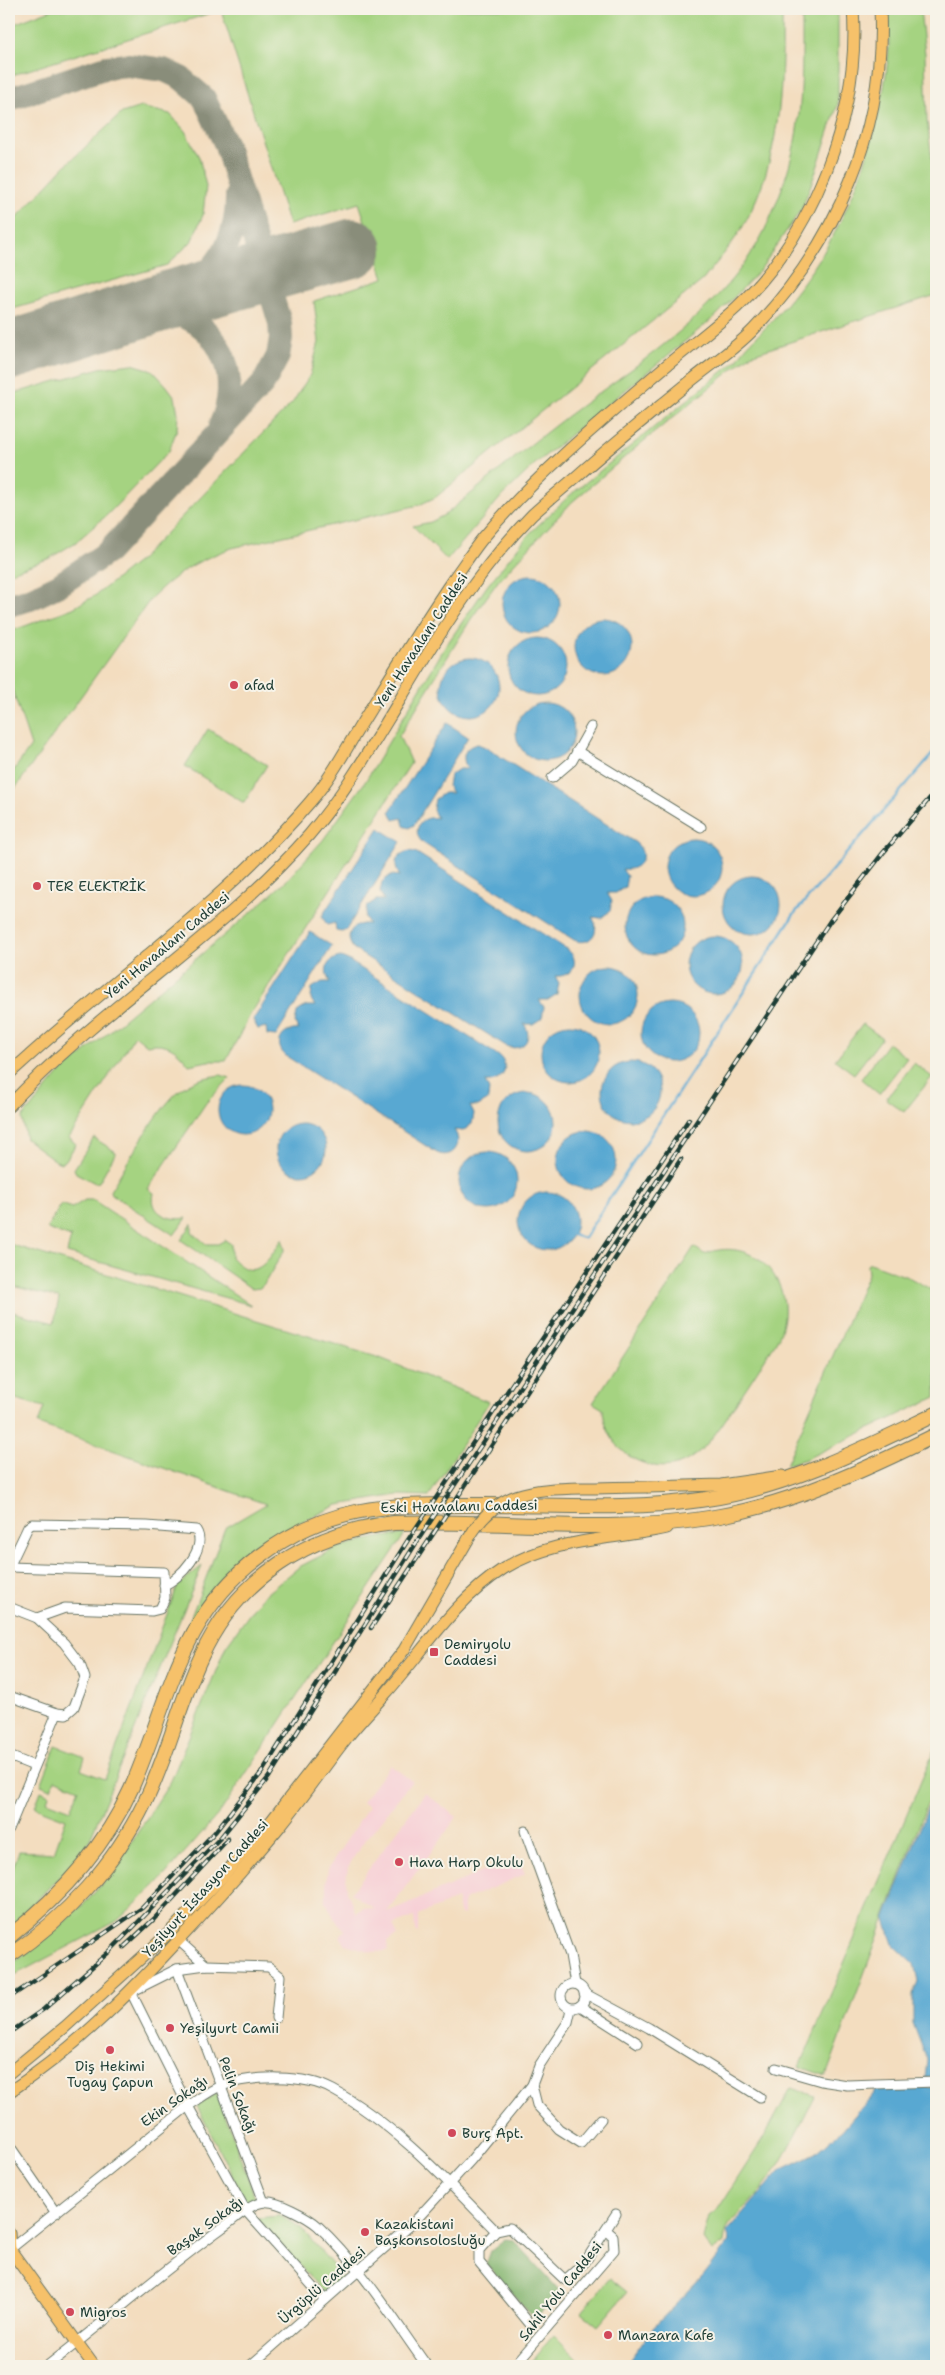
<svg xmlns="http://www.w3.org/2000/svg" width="945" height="2375" font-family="'Shantell Sans',sans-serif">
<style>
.built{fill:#f7cfd5}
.green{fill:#a5d381;stroke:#62885a}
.forest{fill:#84b56f;stroke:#527952}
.water{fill:#58a8d2;stroke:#3c7283}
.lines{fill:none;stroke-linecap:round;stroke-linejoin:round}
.stream{stroke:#58a8d2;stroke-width:2.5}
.taxiway{stroke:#898d7a;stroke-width:24}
.runway{stroke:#898d7a;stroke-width:59}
.minor-casing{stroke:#697565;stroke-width:11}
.major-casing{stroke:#697565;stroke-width:13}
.highway-casing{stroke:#697565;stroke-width:16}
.minor{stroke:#fff;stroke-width:9}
.major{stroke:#f6c16b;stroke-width:11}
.highway{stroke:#f6c16b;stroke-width:14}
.rail-casing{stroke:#1f3d34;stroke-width:4.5}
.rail{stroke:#f7f3e8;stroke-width:2.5;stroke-dasharray:8;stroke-linecap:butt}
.major-bridge-casing{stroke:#697565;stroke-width:13;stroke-linecap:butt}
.major-bridge{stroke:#f6c16b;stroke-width:11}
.poi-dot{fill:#d1495b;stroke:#f7f3e8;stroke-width:2}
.labels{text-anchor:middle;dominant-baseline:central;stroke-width:4;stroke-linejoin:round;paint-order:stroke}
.street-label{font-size:14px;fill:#1f3d34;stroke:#f7f3e8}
.poi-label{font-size:14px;fill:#1f3d34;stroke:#f7f3e8;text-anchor:start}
</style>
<rect width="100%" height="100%" fill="#f7f3e8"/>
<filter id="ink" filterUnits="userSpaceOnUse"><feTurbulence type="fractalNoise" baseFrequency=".02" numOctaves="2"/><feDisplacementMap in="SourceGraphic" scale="10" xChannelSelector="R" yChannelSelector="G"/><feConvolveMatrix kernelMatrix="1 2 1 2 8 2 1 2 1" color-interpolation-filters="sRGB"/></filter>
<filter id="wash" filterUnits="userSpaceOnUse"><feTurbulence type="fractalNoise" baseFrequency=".0096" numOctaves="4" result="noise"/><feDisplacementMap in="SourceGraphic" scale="20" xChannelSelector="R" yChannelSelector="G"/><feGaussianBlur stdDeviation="1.12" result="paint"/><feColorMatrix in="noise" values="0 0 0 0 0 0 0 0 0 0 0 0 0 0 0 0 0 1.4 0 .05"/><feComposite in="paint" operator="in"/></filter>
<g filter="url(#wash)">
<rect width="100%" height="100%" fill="#f3ddbf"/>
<path class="built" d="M390,1765L412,1781L360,1847L348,1867L346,1881L347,1891L356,1914L363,1907L375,1909L351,1893L425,1793L457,1817L387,1912L518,1857L525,1874L464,1900V1915L459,1913L457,1899L418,1915V1933L415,1931L414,1917L393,1925L398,1936L387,1941L388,1951L373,1952L345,1944L340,1936L345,1930L334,1918L326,1902V1885L328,1869L368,1807L362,1802Z"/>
<g class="green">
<path d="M53,9H782C783,78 782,147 751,211C740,236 720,258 703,280L436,497L419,505L232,548C198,560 178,572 152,597L9,797V777L31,746L9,680V632L73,608L96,595L140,560L293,402L310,375L319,342L314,301L384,278L359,203L289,225L221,10L9,76V26Z"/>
<path d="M802,9H838V104L815,174L802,208L760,270L717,315L535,464L501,497L447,560L413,526L431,522L446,514C486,482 525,448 566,417C633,367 711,319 756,246C769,224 779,198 787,173C804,120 802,64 802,9Z"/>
<path d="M887,9H920L925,54L927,121L936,191V295L750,355L639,445L572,502L499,580L471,619L399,736L411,763L250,1015L226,1061H208L189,1065C177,1049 167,1041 147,1045L135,1035L69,1138L76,1144L66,1160L61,1163L56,1161L26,1139L22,1118L59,1074L254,910L286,881L323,840L365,782L445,647L487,586L529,534L569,496L737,360C745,346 758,336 769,324C784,307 799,289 812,270C854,210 884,120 889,47C889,34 888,21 887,9Z"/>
<path d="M141,107L170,114L185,131L199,157L206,186L203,215L191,242L167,265L9,310V226L65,166L122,113Z"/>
<path d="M132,364L152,370L166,385L175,397L178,414L177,429L169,451L107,515L76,542L50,558L9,573V395L100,368Z"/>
<path d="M208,729L267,765L244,803L185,766Z"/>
<path d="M863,1024L882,1038L854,1074L835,1060Z"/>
<path d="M888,1043L907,1058L879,1094L861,1079Z"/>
<path d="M914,1063L932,1077L904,1112L886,1099Z"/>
<path d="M221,1075L230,1078L206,1103L148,1189L154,1193C149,1214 170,1221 187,1218L174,1235L111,1194L110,1191C127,1164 160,1103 184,1087C196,1079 207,1077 221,1075Z"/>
<path d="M94,1138L116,1152L99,1182L95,1183L76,1173L74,1169Z"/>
<path d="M85,1200H93L251,1305L67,1253L71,1237L47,1229L61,1204L72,1208Z"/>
<path d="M192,1224V1232L206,1244H218L225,1240L231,1244V1257C255,1285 269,1260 282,1239L285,1249L264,1284L260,1288L252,1289L181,1240Z"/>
<path d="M9,1244L380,1358L489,1402L429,1496L398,1495L338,1505L269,1537L228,1573L206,1599L186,1630L225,1528L266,1504L38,1424L44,1407L9,1397V1311L54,1323L59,1298L9,1285Z"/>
<path d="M694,1247L704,1254C760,1232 803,1293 776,1342C763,1362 751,1381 738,1400C714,1437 687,1486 634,1459C616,1449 604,1430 603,1409L593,1403Z"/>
<path d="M870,1263L910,1278L936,1292V1397L806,1459L786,1465L868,1274L867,1265Z"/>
<path d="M405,1534L221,1811L156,1885L117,1921L9,1978V1966L48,1937L89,1899L112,1872L171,1781L226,1646L261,1598L299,1567L338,1547L375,1538Z"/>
<path d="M202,1566L85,1851L15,1922L9,1924V1879L19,1851L54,1853L66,1819L35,1807L41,1791L49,1795L47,1801L71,1810L79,1789L55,1779L51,1789L41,1785L56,1746L85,1757L81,1770L105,1779L178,1585Z"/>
<path d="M936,1746V1780L826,2076L800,2067Z"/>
<path d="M791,2088L815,2096C796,2134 779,2172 750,2203C736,2218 725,2222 724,2243L712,2252L703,2239L709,2216L718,2209L763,2139Z"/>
<path d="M217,2093L256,2200L247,2205L197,2106Z"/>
<path d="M280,2216L301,2228L342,2276L325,2294L257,2218Z"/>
<path d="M610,2278L627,2292L598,2326L581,2312Z"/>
<path d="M554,2335L585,2366H527Z"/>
</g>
<path class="forest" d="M506,2239L513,2240L559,2290L535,2319L486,2265L491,2251Z"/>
<g class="water">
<circle cx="531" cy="604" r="29"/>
<circle cx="603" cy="647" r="29"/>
<circle cx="537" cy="667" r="29"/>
<circle cx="470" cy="687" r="29"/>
<circle cx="545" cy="732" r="29"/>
<path d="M447,723L468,737L414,825L409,828L404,826L402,818L394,820L390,811Z"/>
<path d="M478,744L485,747L636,843C650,855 639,872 622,869L627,876L625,887L616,893H607L612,901L610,911L601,918L592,917C602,931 590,947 574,940L423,843C410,831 421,815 437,818L433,810L435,799L444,793H452L448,786L450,775L459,769H468C460,758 464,746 478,744Z"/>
<path d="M379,828L401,842L346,930L342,932L336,931L335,923L327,925L322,916Z"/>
<circle cx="693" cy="867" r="29"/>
<path d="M410,851L417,853L568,950C582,962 571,978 555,976L559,983L557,994L548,1000H539L544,1007L542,1018L533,1024H524C534,1038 523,1053 506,1046L355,950C342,937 352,922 369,924L365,917L367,906L376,900H384L380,892L382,882L391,875L400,876C392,865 396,853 410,851Z"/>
<circle cx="752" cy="905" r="29"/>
<circle cx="654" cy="926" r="29"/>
<path d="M310,932L332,946L276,1036L267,1035L266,1027L258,1029L253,1020Z"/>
<circle cx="714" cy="965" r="29"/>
<path d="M341,957L348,960L499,1056C512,1068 501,1084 485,1082L489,1089L488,1100L478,1106H470L474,1114L472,1124L463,1131L454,1130C464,1144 453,1160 437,1153L286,1056C272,1044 283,1028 299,1030L295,1023L297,1012L306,1006H315L311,999L312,988L322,982H330C323,971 326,959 341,957Z"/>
<circle cx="609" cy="995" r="29"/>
<circle cx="670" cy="1033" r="29"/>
<circle cx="570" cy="1053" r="29"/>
<circle cx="631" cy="1091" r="29"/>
<circle cx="243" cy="1110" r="25"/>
<circle cx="527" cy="1122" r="29"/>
<circle cx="301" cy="1149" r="25"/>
<circle cx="587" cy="1160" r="29"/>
<circle cx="488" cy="1181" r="29"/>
<circle cx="547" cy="1221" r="29"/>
<path d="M936,1787V2077H925L927,2060L913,2023V1994L918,1981L914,1964L893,1944L885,1920Z"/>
<path d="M936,2087V2366H625L652,2329L704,2275L730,2241L727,2232L781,2170L816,2153L842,2130L877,2090Z"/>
</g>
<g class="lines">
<path class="stream" d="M573,1235L584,1238L794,914L936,750"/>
<g class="taxiway">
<path d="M9,99L107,67L128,65L164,70L181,78L204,98L226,145L280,323L281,338L278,356L263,384L108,552L59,585L30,599L9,605"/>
<path d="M146,307C200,290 238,256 237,196"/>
<path d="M125,314C141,311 156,309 171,312C223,325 242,380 220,426"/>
</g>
<path class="runway" d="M9,351L169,300L353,248"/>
</g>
</g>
<g filter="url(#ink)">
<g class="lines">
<defs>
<g id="minor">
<path d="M577,751L701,827"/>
<path d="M552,778L572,761L591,727"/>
<path d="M9,1567L164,1572L165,1598L160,1609L152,1611L65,1608L37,1618"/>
<path d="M9,1567L28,1527L32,1524L147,1526L196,1530C208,1548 180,1579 164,1585"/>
<path d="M9,1607L37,1618L64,1643L80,1664L85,1678L74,1707L66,1714L57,1713L9,1696"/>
<path d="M9,1756L34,1766"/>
<path d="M9,1829L57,1713"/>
<path d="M525,1831L570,1955L575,1984"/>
<path d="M178,1940L206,1965"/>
<path d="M177,1969L264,2202"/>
<circle cx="573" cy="1996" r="12"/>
<path d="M584,1993L649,2028L760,2097"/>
<path d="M580,2006L638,2043"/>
<path d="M276,2018L280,1976L269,1967L206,1965L177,1969L131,1992L188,2106L246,2211L325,2300"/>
<path d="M776,2068L821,2081L847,2085L936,2082"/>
<path d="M532,2085L537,2105L559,2129L581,2143L601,2119"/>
<path d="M9,2145L56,2213"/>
<path d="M9,2250L188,2106C199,2099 210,2090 221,2086C251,2075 305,2074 333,2090C395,2124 447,2181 496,2231"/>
<path d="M530,2324L479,2262V2250L496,2231L510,2228L565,2280L585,2262L616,2214"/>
<path d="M47,2366C106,2321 162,2271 222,2228C234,2220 249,2204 264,2202C277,2200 309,2218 318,2226C361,2266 393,2319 427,2366"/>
<path d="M250,2366L414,2222L471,2160L532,2085L539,2066L568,2022L571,2009"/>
<path d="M514,2366L614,2250L613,2236L606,2230"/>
</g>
<g id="major">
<path d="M9,1074C108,982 222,905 310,802C330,779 345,751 360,726C391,676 421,626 454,578C464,565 473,550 483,538C535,476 600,422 661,370C686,349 713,329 737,307C813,235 861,113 853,9"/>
<path d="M9,1106C101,1007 220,937 309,835C344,794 370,749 398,703C437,637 478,570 532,515C546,502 561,490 576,477C614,443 653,412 692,380C713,363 736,348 754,329C836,243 886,129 880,9"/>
<path d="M648,1487L721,1485L782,1476"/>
<path d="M9,2073L65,2027L170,1932L225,1874L272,1820L404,1650L469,1538"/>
<path d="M9,2092C74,2049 123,2000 176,1943C212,1905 247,1866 280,1826C303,1798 323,1768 345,1740C358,1723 373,1708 387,1692C424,1650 455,1600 503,1569C552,1538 613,1540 667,1528"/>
<path d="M9,2233L10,2249"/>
<path d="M9,2248L94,2366"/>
</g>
<g id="highway">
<path d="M9,1937C59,1897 104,1849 131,1789C169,1703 178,1617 259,1557C329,1504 388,1505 471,1505C547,1504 625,1511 700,1500C785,1489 860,1450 936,1414"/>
<path d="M9,1956C66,1918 115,1864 145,1802C168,1755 179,1704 201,1657C237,1578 310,1532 394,1523C502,1519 613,1536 720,1516C796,1502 867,1469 936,1435"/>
</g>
</defs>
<use href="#minor" class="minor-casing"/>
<use href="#major" class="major-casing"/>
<use href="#highway" class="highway-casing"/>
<use href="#minor" class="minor"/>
<use href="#major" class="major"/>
<use href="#highway" class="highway"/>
<defs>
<g id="rail">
<path d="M371,1628L681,1159"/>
<path d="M124,1947L154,1919L228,1839"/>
<path d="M9,1998L142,1908L215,1832L262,1772L408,1540L689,1119"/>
<path d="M9,2033L44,2009L110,1951L221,1837L269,1777L418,1540L830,921L883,853L936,791"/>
</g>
</defs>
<use href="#rail" class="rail-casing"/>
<use href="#rail" class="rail"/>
<defs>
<path id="major-bridge" d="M469,1538C496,1491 532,1489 582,1488C604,1488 626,1487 648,1487"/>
</defs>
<use href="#major-bridge" class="major-bridge-casing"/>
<use href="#major-bridge" class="major-bridge"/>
</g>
</g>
<g class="poi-dot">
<circle cx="234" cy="685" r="5"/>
<circle cx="37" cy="886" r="5"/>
<rect x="429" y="1647" width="10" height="10" rx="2.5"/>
<circle cx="399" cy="1862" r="5"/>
<circle cx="170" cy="2028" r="5"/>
<circle cx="110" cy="2050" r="5"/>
<circle cx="452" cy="2133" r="5"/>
<circle cx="365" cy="2232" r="5"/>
<circle cx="70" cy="2312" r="5"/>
<circle cx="608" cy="2335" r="5"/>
</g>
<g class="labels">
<g class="street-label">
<text transform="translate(421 640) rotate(-57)">Yeni Havaalanı Caddesi</text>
<text transform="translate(167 945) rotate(-40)">Yeni Havaalanı Caddesi</text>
<text transform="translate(459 1506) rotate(-1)">Eski Havaalanı Caddesi</text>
<text transform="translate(205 1888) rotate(-48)">Yeşilyurt İstasyon Caddesi</text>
<text transform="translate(238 2095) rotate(69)">Pelin Sokağı</text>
<text transform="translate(174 2101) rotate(-35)">Ekin Sokağı</text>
<text transform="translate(205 2226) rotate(-36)">Başak Sokağı</text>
<text transform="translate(322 2285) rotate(-41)">Ürgüplü Caddesi</text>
<text transform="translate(560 2291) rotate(-51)">Sahil Yolu Caddesi</text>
</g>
<g class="poi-label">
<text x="244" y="685">afad</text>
<text x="47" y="886">TER ELEKTRİK</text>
<text x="444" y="1644">Demiryolu<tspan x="444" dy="16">Caddesi</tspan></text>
<text x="409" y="1862">Hava Harp Okulu</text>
<text x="180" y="2028">Yeşilyurt Camii</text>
<text x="110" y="2066" text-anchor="middle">Diş Hekimi<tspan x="110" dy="16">Tugay Çapun</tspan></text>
<text x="462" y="2133">Burç Apt.</text>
<text x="375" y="2224">Kazakistani<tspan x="375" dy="16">Başkonsolosluğu</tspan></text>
<text x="80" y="2312">Migros</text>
<text x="618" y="2335">Manzara Kafe</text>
</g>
</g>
<rect width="945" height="2375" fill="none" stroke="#f7f3e8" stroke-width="30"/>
</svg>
